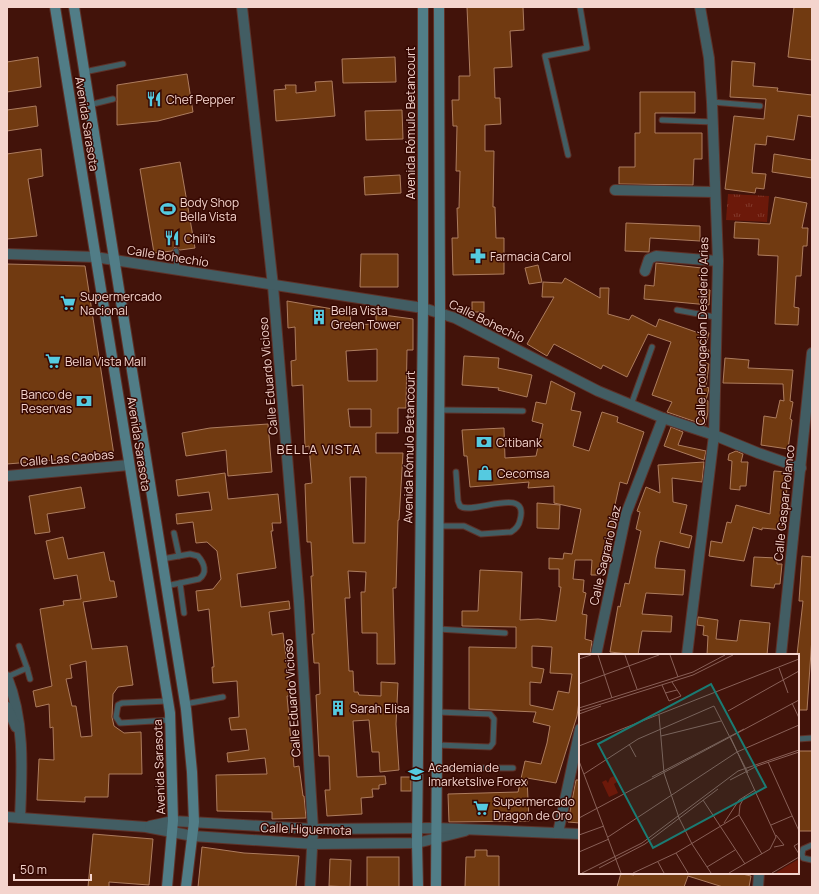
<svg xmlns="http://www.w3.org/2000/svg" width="819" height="894" font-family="Manrope,sans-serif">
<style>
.grass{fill:url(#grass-tufts)}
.building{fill:#713a11;stroke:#ad7c5e;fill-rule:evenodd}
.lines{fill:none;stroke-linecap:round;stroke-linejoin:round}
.service-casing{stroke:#5e3229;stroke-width:7}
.minor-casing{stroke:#5e3229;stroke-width:12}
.secondary-casing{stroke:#5e3229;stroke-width:12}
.service{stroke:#425d63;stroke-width:5}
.minor{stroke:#425d63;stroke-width:10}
.secondary{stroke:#517d87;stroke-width:10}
.labels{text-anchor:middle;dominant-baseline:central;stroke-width:3;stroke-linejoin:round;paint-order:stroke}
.poi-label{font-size:12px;fill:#f4d4cd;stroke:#360802;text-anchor:start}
.street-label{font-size:12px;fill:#f4d4cd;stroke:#360802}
.neighbourhood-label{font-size:13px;letter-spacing:1px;fill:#f4d4cd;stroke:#360802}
.inset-road{fill:none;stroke:#896058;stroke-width:1}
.view{fill:#1a7b73;fill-opacity:0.15;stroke:#1a7b73;stroke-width:2}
.inset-edge{fill:none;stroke:#f4d4cd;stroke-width:2}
</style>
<defs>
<pattern id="grass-tufts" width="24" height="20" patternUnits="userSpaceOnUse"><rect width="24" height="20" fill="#6c190a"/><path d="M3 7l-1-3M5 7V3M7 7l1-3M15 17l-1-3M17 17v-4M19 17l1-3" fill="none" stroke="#823a2c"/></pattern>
</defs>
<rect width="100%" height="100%" fill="#42130a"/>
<path class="grass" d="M728,194L769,196L767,222L726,220Z"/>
<g class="building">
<path d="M467,7H523L524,30L510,31L512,67L494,68L495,98H500L501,124L485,125V151H494L493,207H495L496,238H504V274L453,275L452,238H458L457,208H459L460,171H456L457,126H453L452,100H459V76H470Z"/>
<path d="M794,7H812V60L788,57Z"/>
<path d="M38,57L41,87L7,92V62Z"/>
<path d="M395,57L396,82L343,83L342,59Z"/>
<path d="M732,61L755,63L753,86L778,88L777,91L812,95V117L798,115L794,140L767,136L766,145L755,144L752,173L766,174L764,189L756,188L755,193L725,189L734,116L764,119L766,99L730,97Z"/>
<path d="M187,74L193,112L158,121L117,125V85Z"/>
<path d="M332,81L335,116L276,121L274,90L286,89L285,85H296V93L316,91L315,82Z"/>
<path d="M640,92H695V113H655V133H702V159H694L693,185L619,184V167H635V133H640Z"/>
<path d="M36,106L38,126L7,131V110Z"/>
<path d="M402,110L403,139L366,140L365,111Z"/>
<path d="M41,149L43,176L28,179L37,236L7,239V154Z"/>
<path d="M774,154L812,160V178L772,172Z"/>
<path d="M180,162L195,248L180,250L175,247L172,251L154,253L140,169Z"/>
<path d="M400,175L401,193L365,195L364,177Z"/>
<path d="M775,197L807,203L802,228H808L807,246H803L801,276H796L794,307L799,308L798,325L775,324L778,256L758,255L759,239L734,238L735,222L770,224Z"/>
<path d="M626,223L700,226V241L650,238L649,252L625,251Z"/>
<path d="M361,254H398V287H360Z"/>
<path d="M656,263L702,268L700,289L710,290L709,305L644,299L645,285L654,286Z"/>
<path d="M7,264L85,266L114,455L7,464Z"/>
<path d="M538,265L542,282L529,284L525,268Z"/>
<path d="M565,278L600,298V288H609L608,314L629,320L632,315L656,327L659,319L696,332L709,333L705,349L709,350L706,363L709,364L706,387L709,388L708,393L706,400L708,401V412L705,425L667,412L672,402L652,395L671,342L648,334L627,377L603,365L601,369L554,344L547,356L527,344L554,297H542L543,282L562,283Z"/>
<path d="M287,301L350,312L351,325L376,324V314L413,319V350H407L406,408H398V433H376V453H403L399,520H398L396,588H393L395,664H377V633H362L361,592H365L366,572L348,571L350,598H345L349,671H353L354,692H358L359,695L381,696V682L398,683L396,724L399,770L380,772L379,752H372L369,720L353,721L357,777L385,776L386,784L379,785V789H372L373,797L361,798L362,814L327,816L325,790H330L329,756H319L316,695L320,694L319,663H314L312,634H314L311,576H313L311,542H307L305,484L312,483L309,446L305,447L303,385L292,386L291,361L296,360L295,327L288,328ZM377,349V381H348L346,351ZM348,409H371V427H350ZM350,477H366L365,543H353Z"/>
<rect x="472" y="302" width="12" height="10"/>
<path d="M464,356L499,358L498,368L532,375L527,397L498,390L499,388L462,385Z"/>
<path d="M725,358L749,360L748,368L793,370L790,401L793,402L790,419L792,420L788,449L761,445L764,416L776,418L780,400L784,401L783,384L723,383Z"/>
<path d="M551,381L575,393L571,410L581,412L573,446L589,451L602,412L618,417L617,422L644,432L627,484L620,482L613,514L616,515L607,560H605L604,575H591L592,560H575L573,579L584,580L583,592L586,593L582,614L587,615L585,639L592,641L590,655H580V694L577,716L556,783L527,778L529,821L449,822L448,794L518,792L525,761L541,764L547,743L550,726L533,722L536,712L469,709V647L516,648V627L462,626V611H478L480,570L522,572L520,620L538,619L556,621L561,587H559V569H549V558L563,559L564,553L572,554L581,509L554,503V486L528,488L529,482L470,487L467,456H464L462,430L504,428L505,458L536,456L543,424L532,421L536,402L546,404ZM532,646L552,647L550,673L572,674L569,693L558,691L553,710L530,705V682L541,683L544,669L532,667Z"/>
<path d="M268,424L272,472L228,476L226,450L186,456L182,433L210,428Z"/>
<path d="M671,427L683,432L678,445L706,451L704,460L664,446Z"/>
<path d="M736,451L743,454L741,462H748L746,486H740V490L730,489L732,461L728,460L729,454Z"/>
<path d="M704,462L702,482L672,478L673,502L687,505L680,533L692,536L689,548L660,541L656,558L655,568L685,570L683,595L646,593L644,603L642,614L672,616L671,632L642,631L638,655L610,652L618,606L620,607L625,583L629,584L641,531L636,529L640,512L637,511L646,487L660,493L658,465Z"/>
<path d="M774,471L788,472L784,530L762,528V530L753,527L744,561L709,556L711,541L722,543L727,522L731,523L736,505L770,514Z"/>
<path d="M225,473L228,499L278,494L281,523H272L273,531H271L276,568L237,574L241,607L289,601L290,609L269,612L272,635L283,633L291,696H287L291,741H292L294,767L299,766L303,796H304L306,818L272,819V812L217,811L216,775L267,774L265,758L228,762L227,753L249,750L246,729L231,730L229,718L239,717L237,681L213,683L212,667H214L209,609L198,611L196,591L213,589L221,579L217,551L207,542L196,543L193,522L177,524L176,514L212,510L209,492L178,496L176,480Z"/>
<path d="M81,487L85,508L47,514L50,532L35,534L29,496Z"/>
<path d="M537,503L560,505L559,529L537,528Z"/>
<path d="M63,537L68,559L104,552L110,581H114L117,597L83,602L92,649L127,646L133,685L118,687L113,694L112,717L114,726L124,733L141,732L142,774H109L108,797H85V802L37,800L39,759L54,760L53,727L50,728L49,704L36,707L33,691L52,686L40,609L64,605L63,601L81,599L77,575L54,579L46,541ZM86,661L92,736L81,737L76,706H72L66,679L72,678L70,665Z"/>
<path d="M802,556L812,557V637L807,710H798L797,655L803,601H799Z"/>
<path d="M754,557L777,558V564H782L780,584H775L774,588L751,586Z"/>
<path d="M698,617L718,620L716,639L737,641L740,620L770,623L767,655H707L708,636L703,635L704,626L697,625Z"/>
<rect x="798" y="751" width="14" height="80"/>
<rect x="401" y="777" width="10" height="14"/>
<path d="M576,780H580V823L568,822Z"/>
<path d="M93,834L153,839L149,885L109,882V887H88Z"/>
<path d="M202,847L244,853L299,856L296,887H198Z"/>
<path d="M475,850H487V856H499V887H465L466,857H475Z"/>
<rect x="367" y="857" width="32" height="30"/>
<path d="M330,859L351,860L350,887L329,886Z"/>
<path d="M621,873L634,875V873H738L751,876L749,887H723L688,876L684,887H617Z"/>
</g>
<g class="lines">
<defs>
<g id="service">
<path d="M84,72L123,64"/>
<path d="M712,102L760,106"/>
<path d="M89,105L113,99"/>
<path d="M662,120L713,122"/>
<path d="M568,155L545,56L587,48L580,7"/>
<path d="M176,251L177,270"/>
<path d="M677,310L715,317"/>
<path d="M631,405L652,347"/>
<path d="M440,410L523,411"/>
<path d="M439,526H464L481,534L511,532C516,529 519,526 520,520C530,484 472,516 460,506L458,501L456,472"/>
<path d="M174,533L179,556"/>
<path d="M162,559L190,554L198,556C204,563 208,573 199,579L166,586"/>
<path d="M180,583L184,613"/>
<path d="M438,629L505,633"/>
<path d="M27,668L30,679"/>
<path d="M7,677L27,668L19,646"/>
<path d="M168,701L122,703L118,705L116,717L120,723L170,720"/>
<path d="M185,704L223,697"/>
<path d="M798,739L812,738"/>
<path d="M437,745L490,747L493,743L494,719L490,714L437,712"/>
<path d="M436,768H513"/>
<path d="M812,845L803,849L802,854L803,858L812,860"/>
</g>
<g id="minor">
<path d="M242,7L273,286L299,601L313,829L310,887"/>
<path d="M615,190L714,192"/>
<path d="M7,254L95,257L423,308L455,318L598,391L663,418L714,435L758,453L801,468"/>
<path d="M645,271L649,259L656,256L718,261"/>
<path d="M7,476L129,465"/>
<path d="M596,655L626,514L663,418"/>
<path d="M687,655L714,435L718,261L712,102L709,58L700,7"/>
<path d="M781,655L812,353"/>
<path d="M7,677C25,721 22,771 20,818"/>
<path d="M7,707L16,727"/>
<path d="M7,817L146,827L193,836L313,844L417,843L465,831"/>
<path d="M150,826L173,821L313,829L436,828L580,834"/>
<path d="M558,833L580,729"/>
<path d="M758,887L759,873"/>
</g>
<g id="secondary">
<path d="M55,7L170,713L173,821L167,887"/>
<path d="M74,7L186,709L192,772L194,822L186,887"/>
<path d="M418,887L417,843L423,308V7"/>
<path d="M436,887L440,313L439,7"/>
</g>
</defs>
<use href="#service" class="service-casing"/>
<use href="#minor" class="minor-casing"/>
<use href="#secondary" class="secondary-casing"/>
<use href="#service" class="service"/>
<use href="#minor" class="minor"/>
<use href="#secondary" class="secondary"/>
</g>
<defs>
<symbol id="restaurant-bare" viewBox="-9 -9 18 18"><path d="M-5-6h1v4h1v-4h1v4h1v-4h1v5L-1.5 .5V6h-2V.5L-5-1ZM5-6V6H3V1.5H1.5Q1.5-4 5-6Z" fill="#55cae0" stroke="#360802" stroke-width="2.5" paint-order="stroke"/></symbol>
<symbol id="stadium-bare" viewBox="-9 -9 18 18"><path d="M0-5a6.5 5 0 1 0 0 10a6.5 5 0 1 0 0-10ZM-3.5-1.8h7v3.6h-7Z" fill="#55cae0" stroke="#360802" stroke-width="2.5" paint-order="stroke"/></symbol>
<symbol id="pharmacy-bare" viewBox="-9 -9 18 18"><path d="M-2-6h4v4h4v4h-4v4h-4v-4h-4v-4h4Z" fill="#55cae0" stroke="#360802" stroke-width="2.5" paint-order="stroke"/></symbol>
<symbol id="supermarket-bare" viewBox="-9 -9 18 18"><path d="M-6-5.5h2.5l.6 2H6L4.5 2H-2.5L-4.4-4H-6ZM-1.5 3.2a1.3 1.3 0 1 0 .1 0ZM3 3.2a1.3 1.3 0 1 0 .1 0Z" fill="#55cae0" stroke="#360802" stroke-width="2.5" paint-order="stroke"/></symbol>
<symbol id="building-bare" viewBox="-9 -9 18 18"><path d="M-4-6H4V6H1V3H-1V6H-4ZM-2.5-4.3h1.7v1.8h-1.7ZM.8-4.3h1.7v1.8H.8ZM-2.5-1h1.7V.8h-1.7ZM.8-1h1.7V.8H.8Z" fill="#55cae0" stroke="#360802" stroke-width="2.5" paint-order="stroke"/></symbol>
<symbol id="bank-bare" viewBox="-9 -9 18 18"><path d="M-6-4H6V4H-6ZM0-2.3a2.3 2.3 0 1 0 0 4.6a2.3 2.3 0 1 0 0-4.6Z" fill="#55cae0" stroke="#360802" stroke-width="2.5" paint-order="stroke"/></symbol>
<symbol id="shop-bare" viewBox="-9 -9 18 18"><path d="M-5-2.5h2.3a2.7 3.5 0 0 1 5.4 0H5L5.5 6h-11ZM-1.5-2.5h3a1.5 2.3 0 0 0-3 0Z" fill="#55cae0" stroke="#360802" stroke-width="2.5" paint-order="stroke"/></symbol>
<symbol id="school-bare" viewBox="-9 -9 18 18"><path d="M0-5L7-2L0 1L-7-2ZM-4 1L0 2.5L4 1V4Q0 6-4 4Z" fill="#55cae0" stroke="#360802" stroke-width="2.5" paint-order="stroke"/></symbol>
</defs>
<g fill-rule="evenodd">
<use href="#restaurant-bare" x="143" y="88" width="22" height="22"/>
<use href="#stadium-bare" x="157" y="198" width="22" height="22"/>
<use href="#restaurant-bare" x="161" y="227" width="22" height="22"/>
<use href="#pharmacy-bare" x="467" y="245" width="22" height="22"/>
<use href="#supermarket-bare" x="57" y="292" width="22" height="22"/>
<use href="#building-bare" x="308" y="306" width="22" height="22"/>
<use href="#supermarket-bare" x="42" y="350" width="22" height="22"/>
<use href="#bank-bare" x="73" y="390" width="22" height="22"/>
<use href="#bank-bare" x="473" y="431" width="22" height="22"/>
<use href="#shop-bare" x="474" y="462" width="22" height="22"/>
<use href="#building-bare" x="327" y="697" width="22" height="22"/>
<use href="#school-bare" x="405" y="763" width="22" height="22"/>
<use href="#supermarket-bare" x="470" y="797" width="22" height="22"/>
</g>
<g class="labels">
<g class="poi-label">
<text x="166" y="99">Chef Pepper</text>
<text x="180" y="202">Body Shop<tspan x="180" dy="14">Bella Vista</tspan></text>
<text x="184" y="238">Chili's</text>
<text x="490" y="256">Farmacia Carol</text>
<text x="80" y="296">Supermercado<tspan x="80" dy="14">Nacional</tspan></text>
<text x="331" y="310">Bella Vista<tspan x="331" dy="14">Green Tower</tspan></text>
<text x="65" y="361">Bella Vista Mall</text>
<text x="72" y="394" text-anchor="end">Banco de<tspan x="72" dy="14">Reservas</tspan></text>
<text x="496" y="442">Citibank</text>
<text x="497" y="473">Cecomsa</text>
<text x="350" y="708">Sarah Elisa</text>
<text x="428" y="767">Academia de<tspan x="428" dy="14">Imarketslive Forex</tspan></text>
<text x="493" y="801">Supermercado<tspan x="493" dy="14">Dragon de Oro</tspan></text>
</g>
<g class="street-label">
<text transform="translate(410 123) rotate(-90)">Avenida Rómulo Betancourt</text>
<text transform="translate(87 124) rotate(81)">Avenida Sarasota</text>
<text transform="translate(168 256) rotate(9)">Calle Bohechío</text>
<text transform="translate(487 321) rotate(26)">Calle Bohechío</text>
<text transform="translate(702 331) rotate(-89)">Calle Prolongación Desiderio Arias</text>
<text transform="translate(268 376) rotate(-95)">Calle Eduardo Vicioso</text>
<text transform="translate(139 444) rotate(81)">Avenida Sarasota</text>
<text transform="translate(409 447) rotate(-89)">Avenida Rómulo Betancourt</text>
<text transform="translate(67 458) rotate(-5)">Calle Las Caobas</text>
<text transform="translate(784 503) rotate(-84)">Calle Gaspar Polanco</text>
<text transform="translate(605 555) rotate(-77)">Calle Sagrario Díaz</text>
<text transform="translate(292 698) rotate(-94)">Calle Eduardo Vicioso</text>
<text transform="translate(159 767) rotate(-92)">Avenida Sarasota</text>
<text transform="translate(306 829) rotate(2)">Calle Higuemota</text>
</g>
<g class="neighbourhood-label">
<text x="319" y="449">BELLA VISTA</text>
</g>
</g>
<g transform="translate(579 654)">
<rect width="220" height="220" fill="#42130a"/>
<path d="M35,122L38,128L35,130L39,139L30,143L23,128L27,126L29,129L31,124ZM220,205V219H197L206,213Z" fill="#6c190a"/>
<path class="inset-road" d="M19,1L33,44M46,1L58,35M91,1L99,23M0,5L12,1M200,14L209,39M0,30L80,1M83,31L90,47L102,42L93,28M86,39L98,36M32,44L114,18L146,1M213,49L220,64M0,54L32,44M0,57L114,21L154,1M149,57L220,17M0,60L22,52M80,61L85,119L100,164L113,190L132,219M82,82L142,67M50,90L57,103M0,92L220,5M0,107L42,219M189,108L220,177M5,120L59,85L135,52L169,119M73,123L165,75M151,126L178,112L220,98M166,142L161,151L160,161L183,200M124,146L166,210M0,164L220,46M145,169L160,146L176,136M192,171L213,162M0,181L25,172M29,183L158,98L220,71M220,189L215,192L220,200M195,193L205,191L197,181M0,198L30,185M97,199L109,219M79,208L85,219M128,213L156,196M20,214L66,190L139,135M3,219L63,189L159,117L220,96M54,219L97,199L160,161M150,219L191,195L197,183L151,82M193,219L220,203"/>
<path class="view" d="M132,30L187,133L74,194L19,90Z"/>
<rect width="220" height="220" class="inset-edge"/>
</g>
<rect width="819" height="894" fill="none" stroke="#f4d4cd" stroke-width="16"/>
<path d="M14 874v6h77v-6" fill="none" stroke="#f4d4cd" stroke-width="2"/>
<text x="20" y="874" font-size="12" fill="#f4d4cd" stroke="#360802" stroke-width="3" paint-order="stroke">50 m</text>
</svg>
